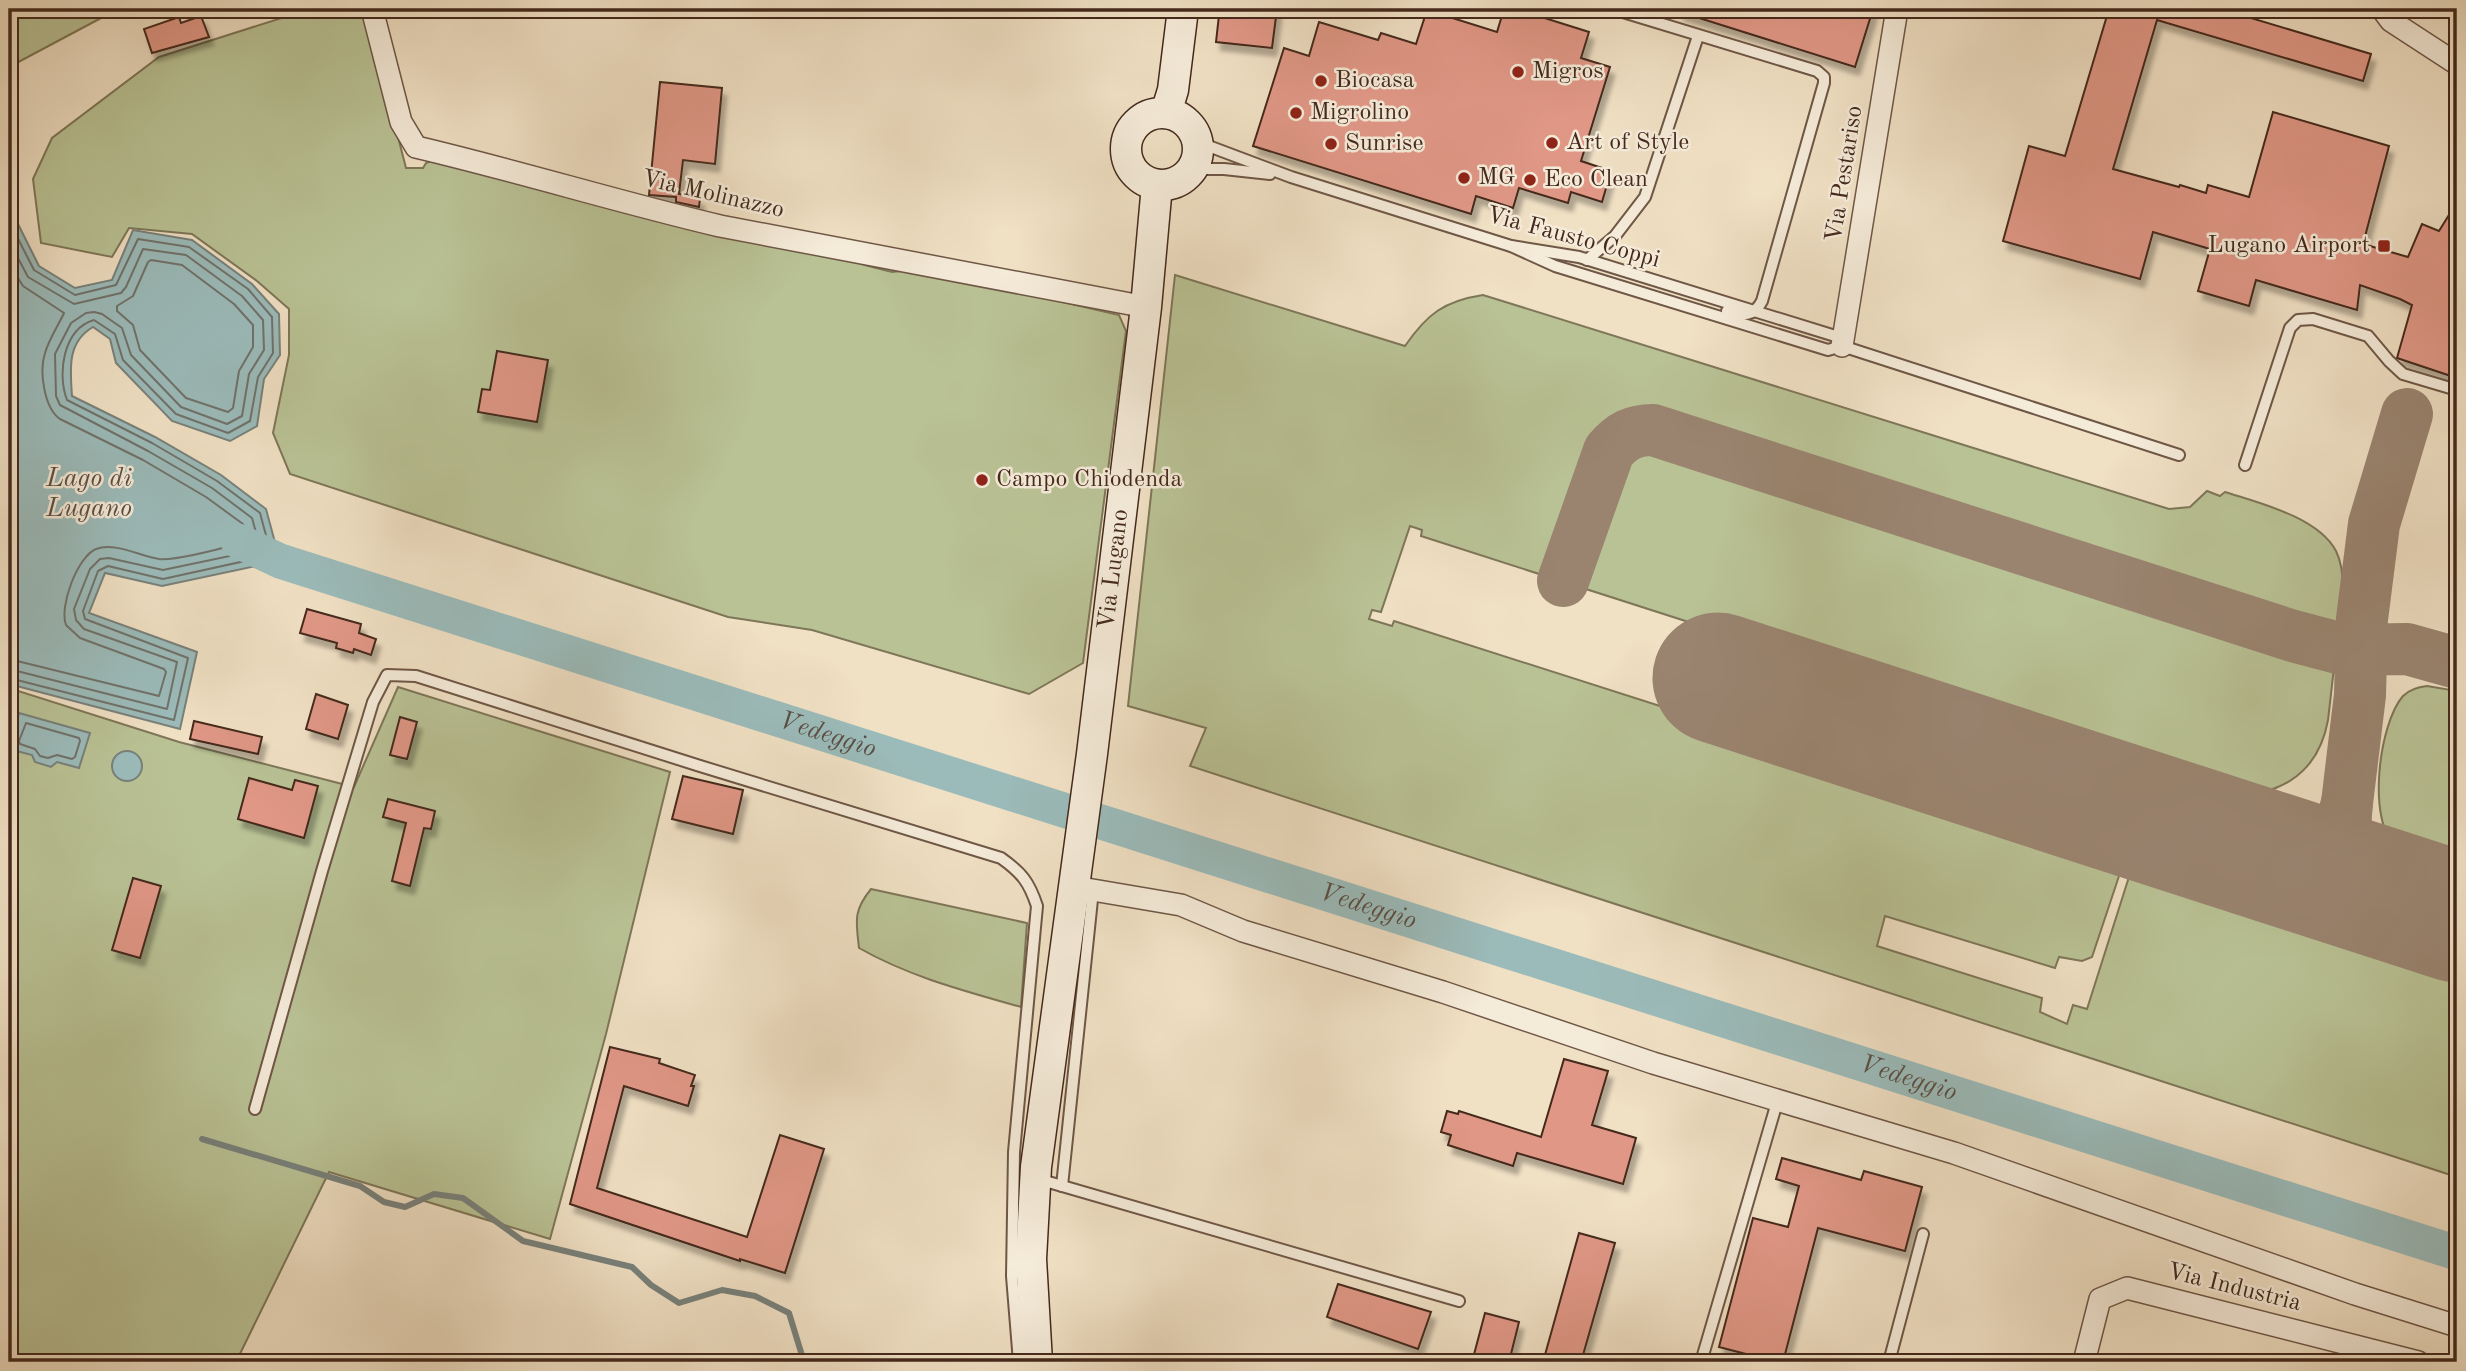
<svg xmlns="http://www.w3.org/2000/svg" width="2466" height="1371" font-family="'Old Standard TT',serif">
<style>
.green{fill:#b9c295;stroke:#7e7658;stroke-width:2}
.water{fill:#9bbbba;stroke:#78817b;stroke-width:2}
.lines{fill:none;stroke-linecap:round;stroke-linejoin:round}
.shore{stroke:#70726b;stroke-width:2}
.stream{stroke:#78817b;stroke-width:6}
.river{stroke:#9bbbba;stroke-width:35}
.taxiway{stroke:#9a8470;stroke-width:52}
.runway{stroke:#9a8470;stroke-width:131}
.building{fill:#e09786;stroke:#44291c;stroke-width:2;filter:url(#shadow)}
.lane-casing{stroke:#6f5746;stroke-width:14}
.street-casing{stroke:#6f5746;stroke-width:24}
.secondary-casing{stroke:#44291c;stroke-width:33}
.lane{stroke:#f5ebd9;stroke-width:10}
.street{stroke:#f5ebd9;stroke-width:21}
.secondary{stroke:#f5ebd9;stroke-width:30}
.poi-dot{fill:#8f2418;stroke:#f5ebd9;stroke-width:2.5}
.labels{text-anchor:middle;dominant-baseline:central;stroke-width:5;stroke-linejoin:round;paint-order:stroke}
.poi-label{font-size:24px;fill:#44291c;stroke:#f5ebd9;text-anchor:start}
.street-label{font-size:24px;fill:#44291c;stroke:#f5ebd9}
.water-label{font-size:26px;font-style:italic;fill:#5a4e44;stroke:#f5ebd9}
</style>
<defs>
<filter id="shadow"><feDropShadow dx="4.5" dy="8" stdDeviation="2" flood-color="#0004"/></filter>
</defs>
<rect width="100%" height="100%" fill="#f0e0c4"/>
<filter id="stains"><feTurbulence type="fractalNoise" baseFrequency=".00286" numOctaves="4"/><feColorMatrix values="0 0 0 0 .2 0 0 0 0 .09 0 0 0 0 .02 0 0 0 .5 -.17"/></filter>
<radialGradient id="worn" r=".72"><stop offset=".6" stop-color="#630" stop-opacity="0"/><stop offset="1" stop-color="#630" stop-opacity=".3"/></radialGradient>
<g class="green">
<path d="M9,9H118L9,67Z"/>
<path d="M310,9H365L406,168H423L426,163L436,159L862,261L864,265L892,272L920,269L1119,315L1126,331L1083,663L1029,694L812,630L728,617L290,474L273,433L289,355V309L257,281L192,234L129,228L112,257L41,243L33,179L52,138L159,57Z"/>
<path d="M1175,275L1405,346C1427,314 1444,301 1483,295L2169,509L2190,507L2207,491L2220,496L2225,492C2259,503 2318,517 2336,551C2342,563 2343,576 2343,589L2328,720C2318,776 2275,800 2221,793L1421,536L1422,530L1410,526L1381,612L1372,610L1369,619L1392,626L1394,621L2126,855L2092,957L2082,961L2059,957L2055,968L1885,916L1877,946L2042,998L2040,1012L2067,1024L2073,1005L2087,1009L2135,858L2457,962V1177L1190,766L1206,728L1128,706Z"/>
<path d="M2427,686L2457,691V869C2442,864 2409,858 2397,848C2366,823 2379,723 2403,696C2410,689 2418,687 2427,686Z"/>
<path d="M398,687L670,772L606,1034L550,1239L329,1172L236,1362H9V688L179,742L354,787Z"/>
<path d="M871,889L1027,923L1021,1007C965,991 910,977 859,948C856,921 853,911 871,889Z"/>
</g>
<g class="water">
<path d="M9,206L39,266L75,288L112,280L133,230L192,240L252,284L279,314L280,355L264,379L257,426L230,441L172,421L116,363L110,339L93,327C67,342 70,369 72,396L155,437L221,475L266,509L280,561L162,586L105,573L89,613L197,652L180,729L9,684Z"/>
<path d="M19,713L90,733L79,768L57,762L51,767L35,762L32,755L9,749Z"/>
<circle cx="127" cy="766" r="15"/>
</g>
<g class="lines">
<g class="shore">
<path d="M9,221L34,270L75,295L116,285L138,239L189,247L248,289L272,317L273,353L258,377L250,421L228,433L176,414L123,360L115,334L94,320C63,329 57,374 67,400L152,443L217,481L260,513L271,554L268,556L163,579L108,566L98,571L83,611L85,619L188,658L174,720L9,678"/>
<path d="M9,241L28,277L74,304L121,293L126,287L143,249L186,255L242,296L263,320L264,350L249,374L242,416L227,424L181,407L131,355L122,328L102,314L94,312L86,313L71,323L55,354L56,396L60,405L148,451L212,488L252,518L260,547L258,550L163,570L109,558L100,559L90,569L74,609L76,620L84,629L177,662L167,709L9,669"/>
<path d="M151,260L182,265L234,304L253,325V347L239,371L233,408L228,412L186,398L140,350L133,325L117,311V306L133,296L148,262Z"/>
<path d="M9,264L23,286L64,313C58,326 49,339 45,353C39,371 44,408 60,419L143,460L206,497L243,524L247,539L245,542C227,547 175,561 159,559C140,556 115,542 96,549C77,557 59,607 66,625L80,638L164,669L166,672L159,696L9,659"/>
<path d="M26,723L79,738L80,741L75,757L72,759L57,755L48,758L40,756L35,749L20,744L19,741Z"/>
</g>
<path class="stream" d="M202,1139L360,1186L384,1202L405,1207L434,1194L463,1198L523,1241L632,1267L651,1285L679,1303L722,1290L755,1296L789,1313L804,1362"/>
<path class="river" id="s1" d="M238,541L280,561L2457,1253"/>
<g class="taxiway">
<path d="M1563,581L1609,451C1622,436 1633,430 1653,430L2293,636L2346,650L2407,649L2457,663"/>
<path d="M2347,803L2360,695L2362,619L2374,524L2407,414"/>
<path d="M2200,834C2256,849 2328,884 2347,803C2338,883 2368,883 2433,910"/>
</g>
<path class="runway" d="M1718,678L2457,917"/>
</g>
<g class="building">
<path d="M1247,9H1277L1272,48L1216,42L1219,15L1246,18Z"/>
<path d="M1504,9H1516L1589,32L1581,58L1610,67L1581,161L1611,171L1602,202L1571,192L1568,203L1519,188L1513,208L1476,196L1471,214L1253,146L1284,48L1309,56L1319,22L1378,40L1381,33L1416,44L1427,10L1497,32Z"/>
<path d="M1680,9H1873L1855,67L1680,12Z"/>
<path d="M2109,9H2221L2371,54L2363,81L2157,20L2113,169L2179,187L2180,185L2206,193L2208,185L2249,197L2273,112L2389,146L2363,244L2408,257L2422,224L2439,231L2457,202V378L2397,358L2412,305L2400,299L2360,285L2357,310L2256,280L2249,306L2198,291L2210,249L2153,232L2140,279L2003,241L2029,146L2065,156Z"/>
<path d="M201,16L209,37L152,53L144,29L179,17L181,23Z"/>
<path d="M660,82L722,88L715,164L683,160L679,194L700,198L699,207L676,202V197L649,195Z"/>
<path d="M497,351L548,360L537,422L478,412L482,389L490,390Z"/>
<path d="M307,609L361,624L359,633L376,639L371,655L354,649L353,653L336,648L337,643L300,633Z"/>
<path d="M316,694L348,705L338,739L306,729Z"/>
<path d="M400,717L417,722L407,759L390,755Z"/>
<path d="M194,721L262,737L258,754L190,739Z"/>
<path d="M683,776L743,790L733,834L672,819Z"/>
<path d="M249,778L292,790L295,780L318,786L304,838L238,819Z"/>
<path d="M388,799L435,811L431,829L424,828L410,886L392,881L406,823L383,817Z"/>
<path d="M133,878L161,886L140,958L112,950Z"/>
<path d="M610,1047L660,1059L659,1063L695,1075L691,1086H694L688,1106L624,1086L597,1188L747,1237L780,1135L824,1149L785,1273L740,1259V1261L570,1204Z"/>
<path d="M1564,1059L1608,1071L1592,1125L1636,1138L1623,1184L1517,1153L1513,1166L1448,1145L1451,1135L1441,1132L1447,1111L1458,1114L1459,1111L1541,1137Z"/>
<path d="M1782,1158L1861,1180L1864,1171L1922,1187L1905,1251L1818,1228L1783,1362H1777L1719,1347L1753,1218L1788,1227L1799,1186L1776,1179Z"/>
<path d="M1579,1233L1615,1243L1581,1362H1543Z"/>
<path d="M1338,1284L1431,1312L1418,1349L1327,1317Z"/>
<path d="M1485,1313L1519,1322L1509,1362H1472Z"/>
</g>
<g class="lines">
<defs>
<g id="lane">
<path d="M1613,9L1817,71L1824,77V83L1762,301C1754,317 1742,316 1727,311"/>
<path d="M1195,135L1211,147L1291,177L1511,246L1579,257L1845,339"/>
<path d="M1192,169H1224L1270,174"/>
<path d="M1511,246L1555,266L1828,350L1842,346L2179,455"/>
<path d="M1587,260L1615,236L1645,197L1698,36"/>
<path d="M2245,465L2290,328L2298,320L2313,319L2368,336L2389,361L2403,374L2457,390"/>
<path d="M255,1109L322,871L373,702L387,675L416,676L700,766L1001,858C1022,873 1029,882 1037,906L1014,1152L1012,1276L1019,1362"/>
<path d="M1038,1179L1459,1301"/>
<path d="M1062,1186L1093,890"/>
<path d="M1701,1362L1778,1099"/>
<path d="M1889,1362L1923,1234"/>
</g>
<g id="street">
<path d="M372,9L401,122L416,147C518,171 618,202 720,226L1146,307"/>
<path d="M2382,9L2391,21L2457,64"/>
<path d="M1842,346L1897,9"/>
<path d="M1075,887L1181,905L1243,931L1443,992L1653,1063L1954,1153L2355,1294L2457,1326"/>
<path d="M2084,1362L2100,1299L2127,1288L2418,1362"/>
</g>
<g id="secondary">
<path d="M1166,113L1173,90L1183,9"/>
<circle cx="1162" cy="149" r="36"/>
<path id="s2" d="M1037,1362L1031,1259L1036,1167L1092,754L1146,307L1157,185"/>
</g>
</defs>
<use href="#lane" class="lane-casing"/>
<use href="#street" class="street-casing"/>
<use href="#secondary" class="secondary-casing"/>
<use href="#lane" class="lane"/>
<use href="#street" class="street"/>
<use href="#secondary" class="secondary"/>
</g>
<g class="poi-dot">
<circle cx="1518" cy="72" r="7"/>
<circle cx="1321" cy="81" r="7"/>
<circle cx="1296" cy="113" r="7"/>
<circle cx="1552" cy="143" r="7"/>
<circle cx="1331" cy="144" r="7"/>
<circle cx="1464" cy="178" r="7"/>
<circle cx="1530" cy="180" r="7"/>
<rect x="2377" y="239" width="14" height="14" rx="3.5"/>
<circle cx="982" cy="480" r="7"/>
</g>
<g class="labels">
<g class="poi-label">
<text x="1532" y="72">Migros</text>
<text x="1335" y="81">Biocasa</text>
<text x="1310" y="113">Migrolino</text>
<text x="1566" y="143">Art of Style</text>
<text x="1345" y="144">Sunrise</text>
<text x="1478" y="178">MG</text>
<text x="1544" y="180">Eco Clean</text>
<text x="2370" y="246" text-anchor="end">Lugano Airport</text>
<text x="996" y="480">Campo Chiodenda</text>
</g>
<g class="street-label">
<text transform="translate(1845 174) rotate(-81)">Via Pestariso</text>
<text transform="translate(713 195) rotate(13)">Via Molinazzo</text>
<text transform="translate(1573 238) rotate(15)">Via Fausto Coppi</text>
<text stroke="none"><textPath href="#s2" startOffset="798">Via Lugano</textPath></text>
<text transform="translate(2234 1288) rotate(14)">Via Industria</text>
</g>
<g class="water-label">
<text x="89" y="479">Lago di<tspan x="89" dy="30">Lugano</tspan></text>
<text stroke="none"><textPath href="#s1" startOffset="621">Vedeggio</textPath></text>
<text stroke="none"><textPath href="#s1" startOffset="1188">Vedeggio</textPath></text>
<text stroke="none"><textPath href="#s1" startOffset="1755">Vedeggio</textPath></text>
</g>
</g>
<rect width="2466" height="1371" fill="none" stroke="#f0e0c4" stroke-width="35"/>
<rect x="10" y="10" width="2445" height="1350" fill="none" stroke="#44291c" stroke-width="3.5"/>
<rect x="18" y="18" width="2431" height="1336" fill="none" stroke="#44291c" stroke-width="2"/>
<rect width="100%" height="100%" filter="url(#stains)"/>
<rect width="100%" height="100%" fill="url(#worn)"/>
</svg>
